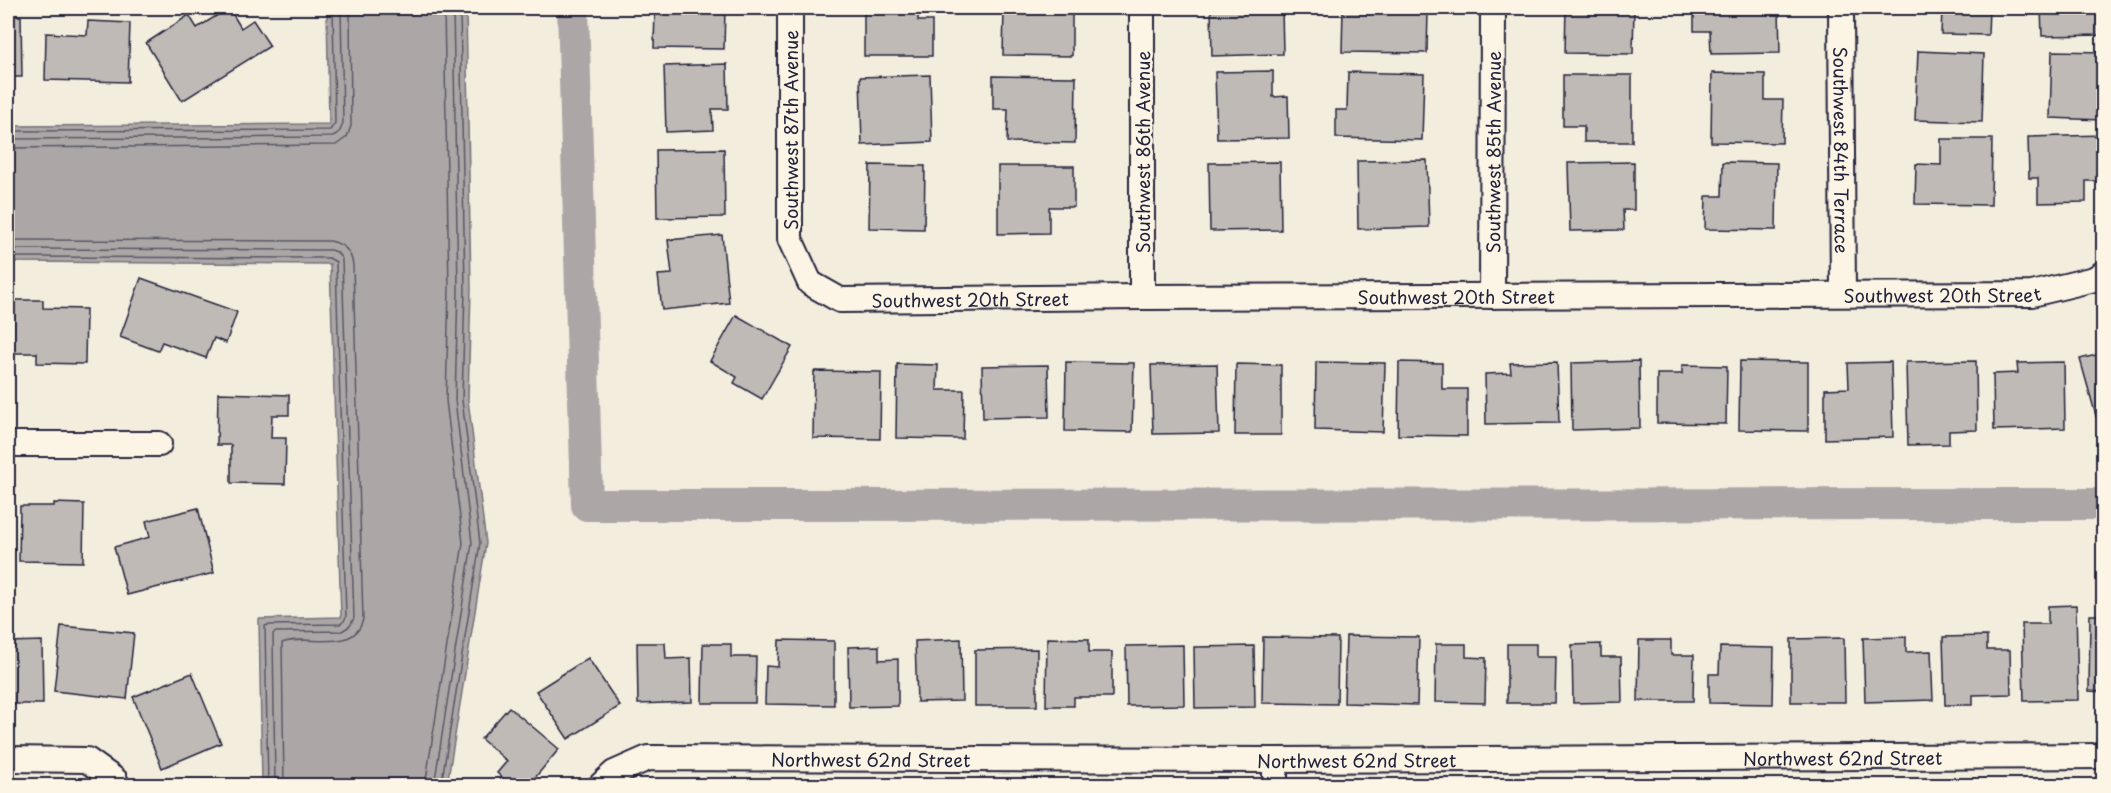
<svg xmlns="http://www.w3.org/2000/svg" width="2111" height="793" font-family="'Playpen Sans',sans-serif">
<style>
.water{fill:#aca7a6;stroke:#75727b;stroke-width:1.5}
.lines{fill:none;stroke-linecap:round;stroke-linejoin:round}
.shore{stroke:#595766;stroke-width:1.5}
.canal{stroke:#aca7a6;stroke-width:32}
.building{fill:#bfbab6;stroke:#22223b;stroke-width:1.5}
.minor-casing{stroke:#22223b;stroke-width:28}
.minor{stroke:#fcf5e5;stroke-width:24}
.labels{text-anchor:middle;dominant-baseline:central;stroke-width:5;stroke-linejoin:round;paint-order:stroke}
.street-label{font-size:18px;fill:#22223b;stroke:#fcf5e5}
</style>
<rect width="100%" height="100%" fill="#f3edde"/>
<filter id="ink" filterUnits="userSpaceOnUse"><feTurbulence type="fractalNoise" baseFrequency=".0167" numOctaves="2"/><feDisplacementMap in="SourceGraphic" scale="12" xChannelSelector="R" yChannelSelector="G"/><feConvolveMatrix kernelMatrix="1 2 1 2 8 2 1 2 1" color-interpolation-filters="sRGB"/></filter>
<g filter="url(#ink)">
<path class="water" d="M327,8H466L471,289L468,400L486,543L447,785H262L259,619L341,617L330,264L8,262V126L329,124Z"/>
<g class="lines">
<g class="shore">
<path d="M8,131L330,130L335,123L333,8"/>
<path d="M8,139L333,137L340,131L343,123L341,8"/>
<path d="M8,148L336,145L347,137L351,126L350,8"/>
<path d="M8,240L330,241C344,244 351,251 353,265L363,619C355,655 306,633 282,643L284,786"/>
<path d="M8,249L330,250L337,252L342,259L354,618L350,626L342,631L275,632L273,634L275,786"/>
<path d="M8,257L329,258L336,262L346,617L344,621L340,624L268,625L265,626L268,786"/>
<path d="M425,786L463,543L446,400L449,289L444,8"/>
<path d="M434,786L472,543L455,400L458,289L453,8"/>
<path d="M441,786L480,543L462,400L465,289L460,8"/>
</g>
<path class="canal" d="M573,8L587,505L2104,504"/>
</g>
<g class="building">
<path d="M229,8L241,28L253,20L270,46L182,101L146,43L189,15L197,28Z"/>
<path d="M655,8H725L724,49L654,48Z"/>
<path d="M864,8H918V21H932V56H864Z"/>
<path d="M1004,8H1072V56L1003,55Z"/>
<path d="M1211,8H1282L1283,54L1212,56Z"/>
<path d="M1343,8H1400V11H1428L1427,53L1342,52Z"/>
<path d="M1566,8H1634L1633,54L1565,53Z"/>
<path d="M1694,8H1779L1780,53L1711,54L1710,31H1694Z"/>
<path d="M1912,8H1989L1988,35L1941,34L1942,9Z"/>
<path d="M2041,8H2104V35L2042,36Z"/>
<path d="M8,16H21L22,77H8Z"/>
<path d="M88,21L130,23L128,82L45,80L46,33L87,35Z"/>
<path d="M1918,51L1984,54L1982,122L1915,120Z"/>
<path d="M2052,51L2104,52L2102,120L2050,118Z"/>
<path d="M727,64L728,109H712L713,130L666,132L664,66Z"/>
<path d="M1273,71V97L1288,96L1289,138L1217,139L1215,72Z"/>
<path d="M1348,72L1424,74L1422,140L1336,138V110H1347Z"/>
<path d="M1712,73L1765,74V100H1783L1782,143L1711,142Z"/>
<path d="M930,75L932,142L862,145L860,77Z"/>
<path d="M1563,75H1632V142H1584V126H1563Z"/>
<path d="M993,76L1076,77L1075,143L1007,142L1008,109H993Z"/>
<path d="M2103,135L2104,181H2086V202L2038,203V178H2029L2028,137Z"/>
<path d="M1941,139H1992L1991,205L1915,204L1916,164L1941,165Z"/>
<path d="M724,149L725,217L657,218L656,150Z"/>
<path d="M1427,160L1429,227L1358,229L1357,161Z"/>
<path d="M1280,162L1281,230L1210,231L1209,163Z"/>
<path d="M1634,162V210H1623L1624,230L1570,231L1568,163Z"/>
<path d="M1723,162L1777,163L1776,230L1705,229L1706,196H1722Z"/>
<path d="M870,165L925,166L924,229L869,228Z"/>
<path d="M998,166H1074V207H1049V233L998,234Z"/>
<path d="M722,235L729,303L662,310L658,275L672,274L668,240Z"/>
<path d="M141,278L237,312L226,343L214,338L206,358L162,342L158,351L120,337Z"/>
<path d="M13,300H43V308L86,309L85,364L37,363V353H12Z"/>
<path d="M736,315L792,347L762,399L734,383L737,377L710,361Z"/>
<path d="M2104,353V429L2100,430L2080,359Z"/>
<path d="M1639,361L1640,428L1572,430L1571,363Z"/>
<path d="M1740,361L1808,362V431L1739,430Z"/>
<path d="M1976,361L1977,430L1949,431V444L1908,445L1906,362Z"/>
<path d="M1066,362L1134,363L1132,432L1065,431Z"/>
<path d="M1316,362L1385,363L1383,432L1315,430Z"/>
<path d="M1399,362L1442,363V389H1467V436L1398,435Z"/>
<path d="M1557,362L1559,423L1486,424L1485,374L1511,373L1510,363Z"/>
<path d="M1891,362L1893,437L1825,439V389L1849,388L1848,363Z"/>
<path d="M2064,362L2065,428L1994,430L1993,374L2018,373L2017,363Z"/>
<path d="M897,364L938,365L937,390H964L963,439L896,438Z"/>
<path d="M1217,364L1219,433L1153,434L1151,365Z"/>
<path d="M1236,364L1281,365V435H1235Z"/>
<path d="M1048,365L1049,417L983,418L982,366Z"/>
<path d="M1682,365L1727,366L1726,424L1657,423V374H1682Z"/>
<path d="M814,371L881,372L880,439L813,438Z"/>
<path d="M218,393L289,395V415H272L271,438H286L285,484L231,483V445H217Z"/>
<path d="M54,503L84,504L83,562L19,561L20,506H54Z"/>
<path d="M198,508L214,573L127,595L114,547L150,537L146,521Z"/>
<path d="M2076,605L2078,700L2024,701L2022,624H2048V606Z"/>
<path d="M2090,615H2104V692L2089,691Z"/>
<path d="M61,626L134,633L127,699L54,691Z"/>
<path d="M1346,636L1419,637L1417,705L1344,703Z"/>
<path d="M1987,636V650H2010L2011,694L1973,695V705H1945L1943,637Z"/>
<path d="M1263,637L1338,638L1337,704L1262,703Z"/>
<path d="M1906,637V652L1931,651L1933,700L1865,702L1863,638Z"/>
<path d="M1047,638L1089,639V652H1112V697H1074V706H1046Z"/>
<path d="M1844,638L1845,702H1791V639Z"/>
<path d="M961,639L962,701L917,702L915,641Z"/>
<path d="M779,640L834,641V705L765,704L766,666L778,667Z"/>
<path d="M1639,640H1671V655H1694L1693,701H1638Z"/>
<path d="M42,641L43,704H8V642Z"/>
<path d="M637,643H665L666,659L691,658L692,702L638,704Z"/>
<path d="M703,644H731V657H756L755,703H702Z"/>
<path d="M1436,644H1466V657L1486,658L1485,703L1435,702Z"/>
<path d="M1507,644H1536V657H1556L1555,703H1507Z"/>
<path d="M1601,644V657H1621L1622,702L1573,703L1572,645Z"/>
<path d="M1183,645L1184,705L1127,706L1126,646Z"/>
<path d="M879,646V660L898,659V706L849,707L848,647Z"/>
<path d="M1254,646L1255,707L1195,708L1194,647Z"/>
<path d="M1720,647L1774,648L1773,704L1709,703V674H1719Z"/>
<path d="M1037,649V706H975V650Z"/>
<path d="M588,658L620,706L568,739L536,691Z"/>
<path d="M192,673L221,743L162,768L133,697Z"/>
<path d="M509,707L559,749L528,786H511L497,773L507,761L481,739Z"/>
<path d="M246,779V786H178V780Z"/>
</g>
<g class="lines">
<defs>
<g id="minor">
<path id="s1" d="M790,8V239L810,283L840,300L1142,297L2032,294L2094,279L2104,273"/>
<path d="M1142,8V297"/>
<path id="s2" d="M1841,8L1843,294"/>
<path id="s3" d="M1492,296L1493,8"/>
<path d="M8,444H159"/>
<path d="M8,759L87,760L115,780L117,786"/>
<path d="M1275,760V786"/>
<path id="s4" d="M600,786L614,773L648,758L1275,760L2104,756"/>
</g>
</defs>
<use href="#minor" class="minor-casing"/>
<use href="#minor" class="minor"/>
</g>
</g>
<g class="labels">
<g class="street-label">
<text transform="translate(790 130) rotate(-90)">Southwest 87th Avenue</text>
<text stroke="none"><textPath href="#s2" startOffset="142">Southwest 84th Terrace</textPath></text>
<text transform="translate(1142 152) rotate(-90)">Southwest 86th Avenue</text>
<text stroke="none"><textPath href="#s3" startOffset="144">Southwest 85th Avenue</textPath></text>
<text stroke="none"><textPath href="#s1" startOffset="1416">Southwest 20th Street</textPath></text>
<text stroke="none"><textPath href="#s1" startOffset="930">Southwest 20th Street</textPath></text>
<text stroke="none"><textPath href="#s1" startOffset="444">Southwest 20th Street</textPath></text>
<text stroke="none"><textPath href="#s4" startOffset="1251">Northwest 62nd Street</textPath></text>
<text stroke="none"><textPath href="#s4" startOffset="279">Northwest 62nd Street</textPath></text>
<text stroke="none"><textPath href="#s4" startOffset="765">Northwest 62nd Street</textPath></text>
</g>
</g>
<rect width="2111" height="793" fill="none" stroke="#fcf5e5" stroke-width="30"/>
<rect x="15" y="15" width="2081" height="763" fill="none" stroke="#22223b" stroke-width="2" filter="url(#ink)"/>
</svg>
